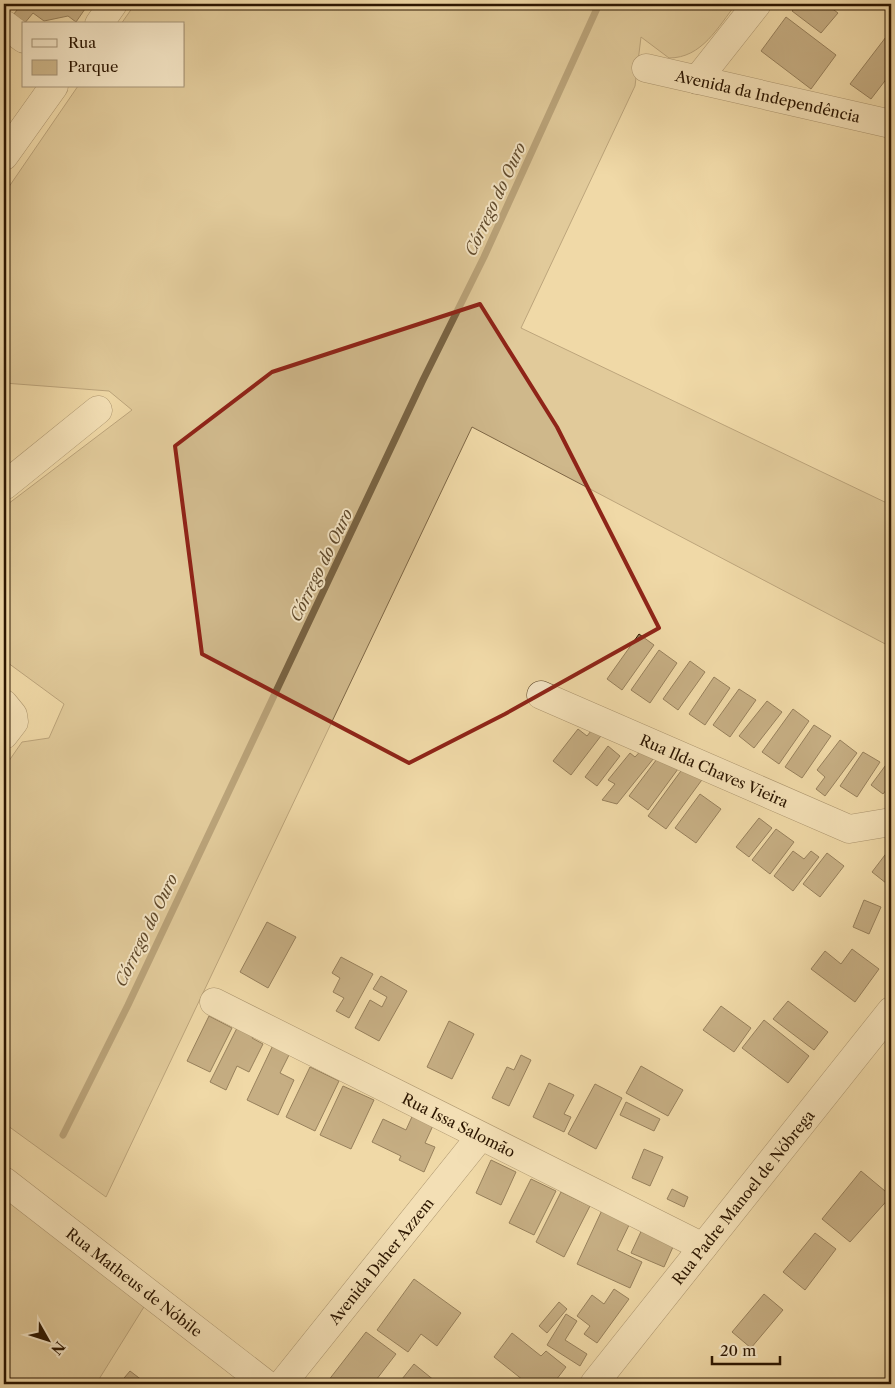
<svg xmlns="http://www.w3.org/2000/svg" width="895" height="1388" font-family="'Libre Caslon Text',serif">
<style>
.green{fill:#cfb88b;stroke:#7e6746}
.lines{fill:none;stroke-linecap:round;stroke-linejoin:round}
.stream{stroke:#796342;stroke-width:7}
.building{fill:#927b57;stroke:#2c1600}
.street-casing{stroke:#5d472a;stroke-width:29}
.street{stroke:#f5e6c6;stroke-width:28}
.marked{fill:none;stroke:#8f2418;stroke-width:4;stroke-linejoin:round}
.labels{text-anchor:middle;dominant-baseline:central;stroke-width:4;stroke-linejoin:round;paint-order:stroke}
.street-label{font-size:15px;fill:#2c1600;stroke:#f5e6c6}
.water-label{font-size:16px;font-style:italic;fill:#604a2c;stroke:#f5e6c6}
</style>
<rect width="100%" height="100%" fill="#f0d9a7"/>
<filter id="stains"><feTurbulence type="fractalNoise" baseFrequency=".004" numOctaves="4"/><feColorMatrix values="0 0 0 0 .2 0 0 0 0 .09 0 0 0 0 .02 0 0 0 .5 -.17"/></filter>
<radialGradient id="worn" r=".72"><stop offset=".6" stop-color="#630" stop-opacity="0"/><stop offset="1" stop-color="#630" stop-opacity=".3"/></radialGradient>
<g class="green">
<path d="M135,4H736C718,27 702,58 669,58L641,37L635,86L521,328L891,505V647L472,427L106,1197L4,1123V768L22,742L49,738L64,704L4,660V507L132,410L109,391L4,383V194L78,86H184V24H121Z"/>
<path d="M4,1192L147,1302L96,1384H4Z"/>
</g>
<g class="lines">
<path class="stream" d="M63,1135L128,1005L423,380L484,257L599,4"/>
</g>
<g class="building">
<path d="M22,4H78L85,9L76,22L68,16L44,21L33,13L24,24L13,15Z"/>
<path d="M798,4H826L838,13L821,33L792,11Z"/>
<path d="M786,17L836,55L811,89L761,51Z"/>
<path d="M889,33L891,35V73L871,99L850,84Z"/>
<path d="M639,634L654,645L622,690L607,679Z"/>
<path d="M659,650L677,663L650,703L631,690Z"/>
<path d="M690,661L705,672L678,710L663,699Z"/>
<path d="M714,677L730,688L705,725L689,714Z"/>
<path d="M739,689L756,700L730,737L713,725Z"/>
<path d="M767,701L782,712L754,748L739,736Z"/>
<path d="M793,709L809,721L779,764L762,752Z"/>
<path d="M599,721L607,728L571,775L553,761L578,729L587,736Z"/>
<path d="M814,725L831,736L802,778L785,767Z"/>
<path d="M840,740L857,753L825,796L816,789L825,777L817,770Z"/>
<path d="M646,745L658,753L617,804L602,800L615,784L608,780L630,753L635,757Z"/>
<path d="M608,746L620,756L597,786L585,777Z"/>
<path d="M863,752L880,762L857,797L840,786Z"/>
<path d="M660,755L678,769L648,810L629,796Z"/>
<path d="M891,758V784L883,794L871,785Z"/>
<path d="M686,764L704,777L666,829L648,816Z"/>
<path d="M700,794L721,809L696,843L675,828Z"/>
<path d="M759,818L772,828L749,857L736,847Z"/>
<path d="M776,829L794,842L770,874L752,860Z"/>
<path d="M793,851L804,859L811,851L819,857L793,891L774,876Z"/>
<path d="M888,851L891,853V887L872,872Z"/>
<path d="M827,853L844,866L820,897L803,884Z"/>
<path d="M864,900L881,907L869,934L853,927Z"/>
<path d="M267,922L296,937L268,988L240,972Z"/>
<path d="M852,949L879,969L855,1002L811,969L825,951L841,964Z"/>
<path d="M341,957L373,974L349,1018L336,1011L344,998L333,992L340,978L332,973Z"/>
<path d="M381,976L407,991L379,1041L355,1028L370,1000L382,1007L387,997L373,989Z"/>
<path d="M788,1001L828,1032L814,1050L773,1019Z"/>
<path d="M721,1006L751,1028L734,1052L703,1030Z"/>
<path d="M209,1016L232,1028L210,1072L187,1061Z"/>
<path d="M242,1018L259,1026L252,1038L263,1044L249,1072L237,1066L226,1090L210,1082Z"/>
<path d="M764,1020L809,1056L788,1083L742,1048Z"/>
<path d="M449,1021L474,1034L452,1079L427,1067Z"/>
<path d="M274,1043L291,1051L280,1073L294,1080L278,1115L247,1100Z"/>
<path d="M521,1055L531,1060L509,1106L492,1098L507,1067L514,1070Z"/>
<path d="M641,1066L683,1090L668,1116L626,1093Z"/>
<path d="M310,1067L339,1081L315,1131L286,1117Z"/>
<path d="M549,1083L574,1095L564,1114L571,1117L564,1132L533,1117Z"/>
<path d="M595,1084L622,1098L596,1149L568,1134Z"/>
<path d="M343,1086L374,1100L351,1149L320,1135Z"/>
<path d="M626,1102L660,1119L654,1131L620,1115Z"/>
<path d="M415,1110L436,1119L425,1143L435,1147L424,1172L399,1160L401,1156L372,1142L383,1119L406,1130Z"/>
<path d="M644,1149L663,1157L650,1186L632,1178Z"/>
<path d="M491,1160L516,1172L501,1205L476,1193Z"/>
<path d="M861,1171L891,1196L850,1242L822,1219Z"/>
<path d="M531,1179L556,1191L534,1235L509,1223Z"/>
<path d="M672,1189L688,1197L684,1207L667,1199Z"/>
<path d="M561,1192L590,1206L564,1257L536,1242Z"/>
<path d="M603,1208L631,1221L617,1250L642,1262L630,1288L577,1264Z"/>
<path d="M645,1223L677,1238L664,1267L631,1253Z"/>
<path d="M815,1233L836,1249L805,1290L783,1272Z"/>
<path d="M414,1279L461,1313L437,1346L421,1334L408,1352L377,1330Z"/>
<path d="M614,1289L629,1299L597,1343L584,1334L590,1326L577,1316L592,1295L604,1304Z"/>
<path d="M764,1294L783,1310L751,1348L732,1332Z"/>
<path d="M559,1302L567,1309L547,1333L539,1326Z"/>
<path d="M566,1314L577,1321L565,1340L587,1354L580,1366L547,1345Z"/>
<path d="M366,1332L396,1354L373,1384H333L328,1381Z"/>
<path d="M512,1333L541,1356L546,1351L566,1367L553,1384H528L494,1357Z"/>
<path d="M414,1364L435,1381L433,1384H398Z"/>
<path d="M130,1371L147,1384H119Z"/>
</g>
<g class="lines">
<defs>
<g id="street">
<path d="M4,24L24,39"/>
<path d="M99,24L113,4"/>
<path id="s1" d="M646,68L891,124"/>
<path d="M697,80L757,4"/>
<path d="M4,156L54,86"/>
<path d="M4,486L98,410"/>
<path id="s2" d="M541,695L849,829L891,822"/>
<path d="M4,704L13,715L14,722L4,735"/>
<path id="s3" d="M214,1002L703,1247"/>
<path id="s4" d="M4,1181L266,1384"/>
<path id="s5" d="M282,1384L480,1137"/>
<path id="s6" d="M594,1384L891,1011"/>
</g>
</defs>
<use href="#street" class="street-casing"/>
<use href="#street" class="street"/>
</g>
<path d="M0 0H895V1388H0ZM480,304L557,427L659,628L505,714L409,763L202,654L175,446L272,372Z" fill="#f0d9a7" fill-opacity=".55" fill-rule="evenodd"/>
<path class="marked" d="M480,304L557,427L659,628L505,714L409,763L202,654L175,446L272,372Z"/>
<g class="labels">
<g class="street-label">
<text stroke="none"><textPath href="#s1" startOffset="125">Avenida da Independência</textPath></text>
<text stroke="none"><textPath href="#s2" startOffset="189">Rua Ilda Chaves Vieira</textPath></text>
<text stroke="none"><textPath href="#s3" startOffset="274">Rua Issa Salomão</textPath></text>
<text stroke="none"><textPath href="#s6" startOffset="239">Rua Padre Manoel de Nóbrega</textPath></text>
<text stroke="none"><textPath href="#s5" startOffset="158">Avenida Daher Azzem</textPath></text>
<text stroke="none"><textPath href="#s4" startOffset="165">Rua Matheus de Nóbile</textPath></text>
</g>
<g class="water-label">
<text transform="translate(495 199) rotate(-65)">Córrego do Ouro</text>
<text transform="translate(321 565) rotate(-64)">Córrego do Ouro</text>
<text transform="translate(146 930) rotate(-64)">Córrego do Ouro</text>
</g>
</g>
<rect width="895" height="1388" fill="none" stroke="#f0d9a7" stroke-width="20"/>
<rect x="5" y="5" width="885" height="1378" fill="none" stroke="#2c1600" stroke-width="2.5"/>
<rect x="10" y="10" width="875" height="1368" fill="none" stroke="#2c1600"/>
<rect x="22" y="22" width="162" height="65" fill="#f5e6c6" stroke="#a59377"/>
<rect x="32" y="39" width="25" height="8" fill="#f5e6c6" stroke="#a59377"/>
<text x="68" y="48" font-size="15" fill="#2c1600">Rua</text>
<rect x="32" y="60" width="25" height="15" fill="#cfb88b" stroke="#a59377"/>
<text x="68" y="72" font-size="15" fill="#2c1600">Parque</text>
<g transform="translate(48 1340) rotate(129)" stroke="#f5e6c6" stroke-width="4" paint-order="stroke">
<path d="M0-4L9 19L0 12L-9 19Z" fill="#2c1600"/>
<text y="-8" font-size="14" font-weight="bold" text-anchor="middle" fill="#2c1600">N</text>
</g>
<path d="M712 1356v8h68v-8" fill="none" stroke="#2c1600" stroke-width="2.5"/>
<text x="720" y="1356" font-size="15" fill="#2c1600" stroke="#f5e6c6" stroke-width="4" paint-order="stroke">20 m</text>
<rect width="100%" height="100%" filter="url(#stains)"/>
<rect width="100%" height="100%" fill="url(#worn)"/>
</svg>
